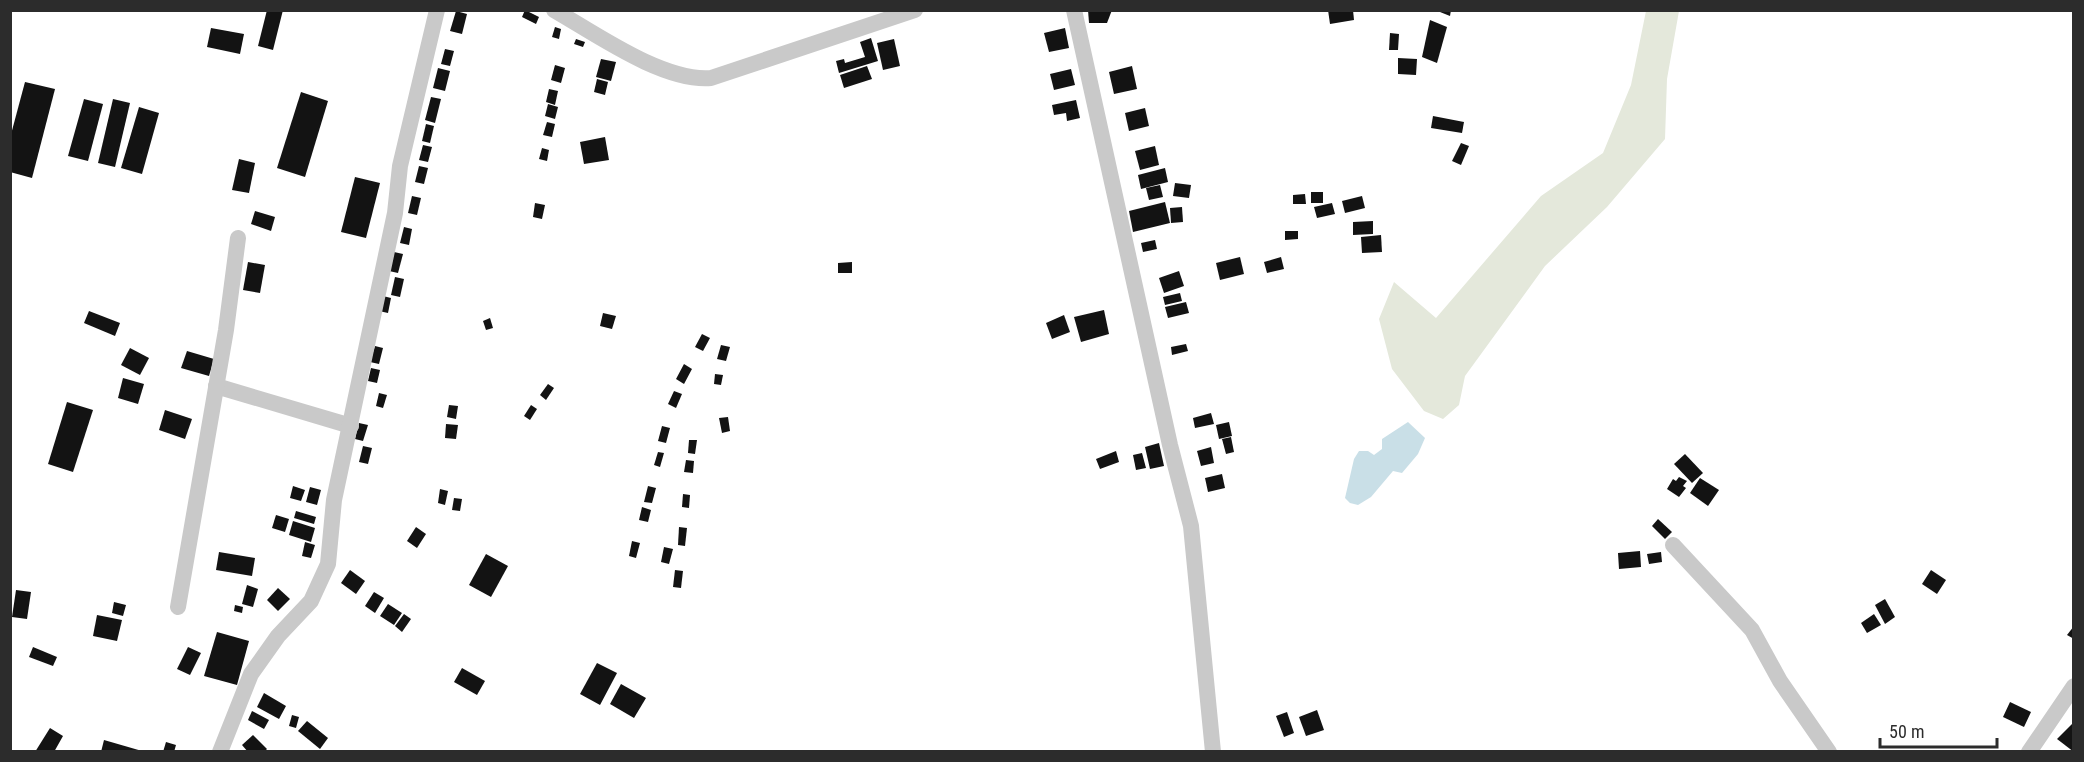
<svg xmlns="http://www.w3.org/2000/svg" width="2084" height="762" font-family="'Roboto Condensed',sans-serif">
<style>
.green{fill:#e4e8db}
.water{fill:#c9dfe7}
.building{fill:#131313}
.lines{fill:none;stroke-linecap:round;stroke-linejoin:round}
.minor{stroke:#c9c9c9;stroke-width:16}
</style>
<rect width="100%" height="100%" fill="#fff"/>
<path class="green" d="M1646,11H1679L1667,79L1665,139L1607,207L1545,266L1465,376L1459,405L1443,419L1424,411L1392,369L1379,319L1394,282L1436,318L1541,196L1603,153L1631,85Z"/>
<path class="water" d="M1408,422L1425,438L1418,454L1402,473L1393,471L1371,497L1358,505L1350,503L1345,498L1354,459L1359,451H1368L1374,455L1382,449V439Z"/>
<g class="building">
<path d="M267,10H283L273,50L258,46Z"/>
<path d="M525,10L539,17L536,24L522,17Z"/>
<path d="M1088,10H1112L1107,23H1089Z"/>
<path d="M1328,10H1353L1354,20L1330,24Z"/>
<path d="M1435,10H1451L1450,16Z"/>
<path d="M456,11L467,14L462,34L450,31Z"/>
<path d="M1430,20L1447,27L1437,63L1422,57Z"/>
<path d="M555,27L561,29L559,39L552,37Z"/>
<path d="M211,28L244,34L240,54L207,47Z"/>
<path d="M1065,28L1069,48L1049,52L1044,33Z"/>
<path d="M1390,33L1399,34L1398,50H1389Z"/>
<path d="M871,38L878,61L839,73L836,61L844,59L845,63L865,57L860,42Z"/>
<path d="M576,39L585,42L583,47L574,44Z"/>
<path d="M894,39L900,66L883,70L877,43Z"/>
<path d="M445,49L454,51L450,66L441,64Z"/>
<path d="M1398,58L1417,59L1416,75L1398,74Z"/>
<path d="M601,59L616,62L611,81L596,77Z"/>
<path d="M555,65L565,68L561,83L551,80Z"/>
<path d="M867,66L872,79L844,88L840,75Z"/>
<path d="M1132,66L1137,89L1114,94L1109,72Z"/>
<path d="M438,68L450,71L445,91L433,88Z"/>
<path d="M1071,69L1075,85L1054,90L1050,74Z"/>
<path d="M597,79L608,82L605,95L594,92Z"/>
<path d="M25,82L55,89L32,178L10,172V138Z"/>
<path d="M549,89L558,91L555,105L546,102Z"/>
<path d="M301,92L328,101L305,177L277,168Z"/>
<path d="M431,97L441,99L435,123L425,120Z"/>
<path d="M84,99L103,104L88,161L68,156Z"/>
<path d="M113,99L130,103L115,167L98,163Z"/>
<path d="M1076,100L1080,118L1067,121L1066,113L1054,115L1052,105Z"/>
<path d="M548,104L558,107L555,119L545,116Z"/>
<path d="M139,107L159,113L142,174L121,168Z"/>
<path d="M1145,108L1149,126L1129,131L1125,113Z"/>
<path d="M1433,116L1464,122L1462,133L1431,128Z"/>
<path d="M547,122L555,124L552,137L543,135Z"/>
<path d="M426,124L434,126L430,143L422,141Z"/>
<path d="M605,137L609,160L584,164L580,142Z"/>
<path d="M1461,143L1469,146L1461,165L1452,161Z"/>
<path d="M423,145L432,147L428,162L419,160Z"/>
<path d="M1155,146L1159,165L1140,170L1135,151Z"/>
<path d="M542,148L549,150L547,161L539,159Z"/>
<path d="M239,159L255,163L249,193L232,190Z"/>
<path d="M419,166L428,168L424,184L415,182Z"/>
<path d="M1165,168L1168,182L1141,189L1138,175Z"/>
<path d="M355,177L380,183L366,238L341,232Z"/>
<path d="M1175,183L1191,185L1189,198L1173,196Z"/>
<path d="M1160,185L1163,197L1149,200L1146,188Z"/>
<rect x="1311" y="192" width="12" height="11"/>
<path d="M1305,194L1306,204H1293V195Z"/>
<path d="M412,196L421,198L417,215L408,213Z"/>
<path d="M1362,196L1365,208L1345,213L1342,201Z"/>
<path d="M1165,202L1170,223L1133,232L1129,211Z"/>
<path d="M535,203L545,205L542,219L533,217Z"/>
<path d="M1332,203L1335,214L1317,218L1314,207Z"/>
<path d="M1182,207L1183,222L1171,223L1170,208Z"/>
<path d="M255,211L275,217L271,231L251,224Z"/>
<path d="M1373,221V234L1353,235V222Z"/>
<path d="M404,227L412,229L409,245L400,243Z"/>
<path d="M1285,231H1298V239L1285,240Z"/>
<path d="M1381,235L1382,252L1362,253L1361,237Z"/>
<path d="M1155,240L1157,249L1143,252L1141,243Z"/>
<path d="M394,252L403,254L398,273L389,271Z"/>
<path d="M1240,257L1244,274L1220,280L1216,263Z"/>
<path d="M1281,257L1284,269L1267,273L1264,262Z"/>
<path d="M248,262L265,265L260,293L243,290Z"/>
<path d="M852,262V273H838V263Z"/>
<path d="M1179,271L1184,286L1164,293L1159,278Z"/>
<path d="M395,277L404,279L400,297L391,295Z"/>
<path d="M1180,293L1182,301L1165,305L1163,297Z"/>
<path d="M383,296L391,298L388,313L379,311Z"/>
<path d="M1186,302L1189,313L1168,318L1165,307Z"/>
<path d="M1104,310L1109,334L1081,342L1074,317Z"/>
<path d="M89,311L120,323L115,336L84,323Z"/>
<path d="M603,313L616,316L612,329L600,326Z"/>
<path d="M1064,315L1070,332L1052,339L1046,323Z"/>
<path d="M490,318L493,328L486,330L483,321Z"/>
<path d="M702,334L710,338L703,351L695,347Z"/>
<path d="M1186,344L1188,351L1172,355L1171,347Z"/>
<path d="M721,345L730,347L726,361L717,359Z"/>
<path d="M375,346L383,348L379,364L370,362Z"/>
<path d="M130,348L149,358L140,375L121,365Z"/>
<path d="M187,351L214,359L209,376L181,368Z"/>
<path d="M684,364L692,369L684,384L676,379Z"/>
<path d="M371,368L380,370L377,383L368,381Z"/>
<path d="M715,374L723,375L721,385L714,384Z"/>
<path d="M123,378L144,384L138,404L118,398Z"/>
<path d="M548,384L554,388L546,400L540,395Z"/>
<path d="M674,391L682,394L676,408L668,404Z"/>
<path d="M379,393L387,395L383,408L376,406Z"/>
<path d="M67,402L93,410L73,472L48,464Z"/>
<path d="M449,405L458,406L456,419L447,417Z"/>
<path d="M531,405L537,409L530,420L524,416Z"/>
<path d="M165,410L192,419L185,439L159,430Z"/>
<path d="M1211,413L1214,424L1195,428L1193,418Z"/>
<path d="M728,417L730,431L722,433L719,418Z"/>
<path d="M1229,422L1232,436L1219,439L1216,425Z"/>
<path d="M359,423L368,425L363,441L355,439Z"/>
<path d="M446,424L458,425L456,439L445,438Z"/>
<path d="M662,426L670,428L666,443L658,441Z"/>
<path d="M1231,437L1234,452L1226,454L1222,439Z"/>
<path d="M689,440H697L695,454L688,453Z"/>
<path d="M1159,443L1164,466L1150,469L1145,447Z"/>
<path d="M363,446L372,448L368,464L359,462Z"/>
<path d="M1211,447L1214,463L1201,466L1197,451Z"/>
<path d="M1116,451L1119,462L1100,469L1096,459Z"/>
<path d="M658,452L664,453L660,467L654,465Z"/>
<path d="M1142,453L1146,468L1136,470L1133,455Z"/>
<path d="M1685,454L1703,473L1692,483L1674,464Z"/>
<path d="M686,460L694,461L693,473L684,472Z"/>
<path d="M1222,474L1225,488L1208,492L1205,478Z"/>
<path d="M1679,477L1687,481L1683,486L1686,488L1679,497L1667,489L1673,479L1676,481Z"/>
<path d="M1700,478L1719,490L1708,506L1690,493Z"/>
<path d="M293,486L305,490L301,501L290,498Z"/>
<path d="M648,486L656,488L652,503L644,502Z"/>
<path d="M310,487L321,490L317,505L306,502Z"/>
<path d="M440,489L448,491L445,505L438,503Z"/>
<path d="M683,494L690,495L689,508L682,507Z"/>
<path d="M454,498L462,499L460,511L452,510Z"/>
<path d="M642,507L651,510L648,522L639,520Z"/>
<path d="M296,511L316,517L314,524L294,518Z"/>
<path d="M276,515L289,519L285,532L272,528Z"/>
<path d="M1658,519L1672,532L1665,539L1652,526Z"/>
<path d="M293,521L315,528L311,542L289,535Z"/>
<path d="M416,527L426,534L417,548L407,541Z"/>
<path d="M679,527L687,528L685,546L678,545Z"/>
<path d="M632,541L640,543L636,558L629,556Z"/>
<path d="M305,542L315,545L311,558L302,556Z"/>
<path d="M664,547L673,549L669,564L661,562Z"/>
<path d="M1640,551L1641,567L1619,569L1618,553Z"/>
<path d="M219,552L255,558L252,576L216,570Z"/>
<path d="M1661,552L1662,562L1649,564L1647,554Z"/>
<path d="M486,554L508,566L491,597L469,585Z"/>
<path d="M350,570L365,581L356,594L341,583Z"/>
<path d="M675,570L683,571L681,588L673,587Z"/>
<path d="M1931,570L1946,580L1937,594L1922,584Z"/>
<path d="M247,585L258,589L253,607L242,604Z"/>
<path d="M278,588L290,599L278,611L267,600Z"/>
<path d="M16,590L31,592L27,619L12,617Z"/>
<path d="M374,592L384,598L375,613L365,606Z"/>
<path d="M1885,599L1895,617L1885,624L1875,605Z"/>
<path d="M114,602L126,605L123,616L112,613Z"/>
<path d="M388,604L402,613L394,625L380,616Z"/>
<path d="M235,605L243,607L242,613L234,611Z"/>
<path d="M404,614L411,619L402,632L395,626Z"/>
<path d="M1874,614L1881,625L1867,633L1861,623Z"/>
<path d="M97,615L122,620L117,641L93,636Z"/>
<path d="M2074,626V639L2067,635Z"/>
<path d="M217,632L249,641L237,685L204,676Z"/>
<path d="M33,647L57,657L53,666L29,657Z"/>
<path d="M188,647L201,653L190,675L177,669Z"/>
<path d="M597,663L617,673L600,705L580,694Z"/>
<path d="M462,668L485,681L477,695L454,682Z"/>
<path d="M621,684L646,698L634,718L610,704Z"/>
<path d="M264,693L286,706L279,719L257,707Z"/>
<path d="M2010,702L2031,712L2024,727L2003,717Z"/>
<path d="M1317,710L1324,730L1306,736L1299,717Z"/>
<path d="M252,711L269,720L264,729L248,720Z"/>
<path d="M1287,712L1294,733L1284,737L1276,716Z"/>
<path d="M292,715L299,717L296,728L289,726Z"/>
<path d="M307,721L328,738L320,749L298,731Z"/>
<path d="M2072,724L2074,725V752L2057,739Z"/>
<path d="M50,728L63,736L54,752H35Z"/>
<path d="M253,735L267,749L264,752H248L242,745Z"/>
<path d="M104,740L142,751V752H101Z"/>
<path d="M166,742L176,745L174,752H163Z"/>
</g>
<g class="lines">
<g class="minor">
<path d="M554,10C596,34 663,82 711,78L915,10"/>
<path d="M1074,10L1170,445L1191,526L1213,752"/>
<path d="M216,386L351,426"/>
<path d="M1673,545L1752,630L1780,681L1829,752"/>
<path d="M178,607L226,330L238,238"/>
<path d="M220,752L251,674L278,636L311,601L328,564L334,500L395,213L400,166L437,10"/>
<path d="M2029,752L2074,686"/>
</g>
</g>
<rect width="2084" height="762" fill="none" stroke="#2c2c2c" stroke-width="24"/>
<path d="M1880 738v9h117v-9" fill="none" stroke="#2c2c2c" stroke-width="3"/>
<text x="1889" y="738" font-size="18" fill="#2c2c2c" stroke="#ffffff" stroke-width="4.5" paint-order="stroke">50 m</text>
</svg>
